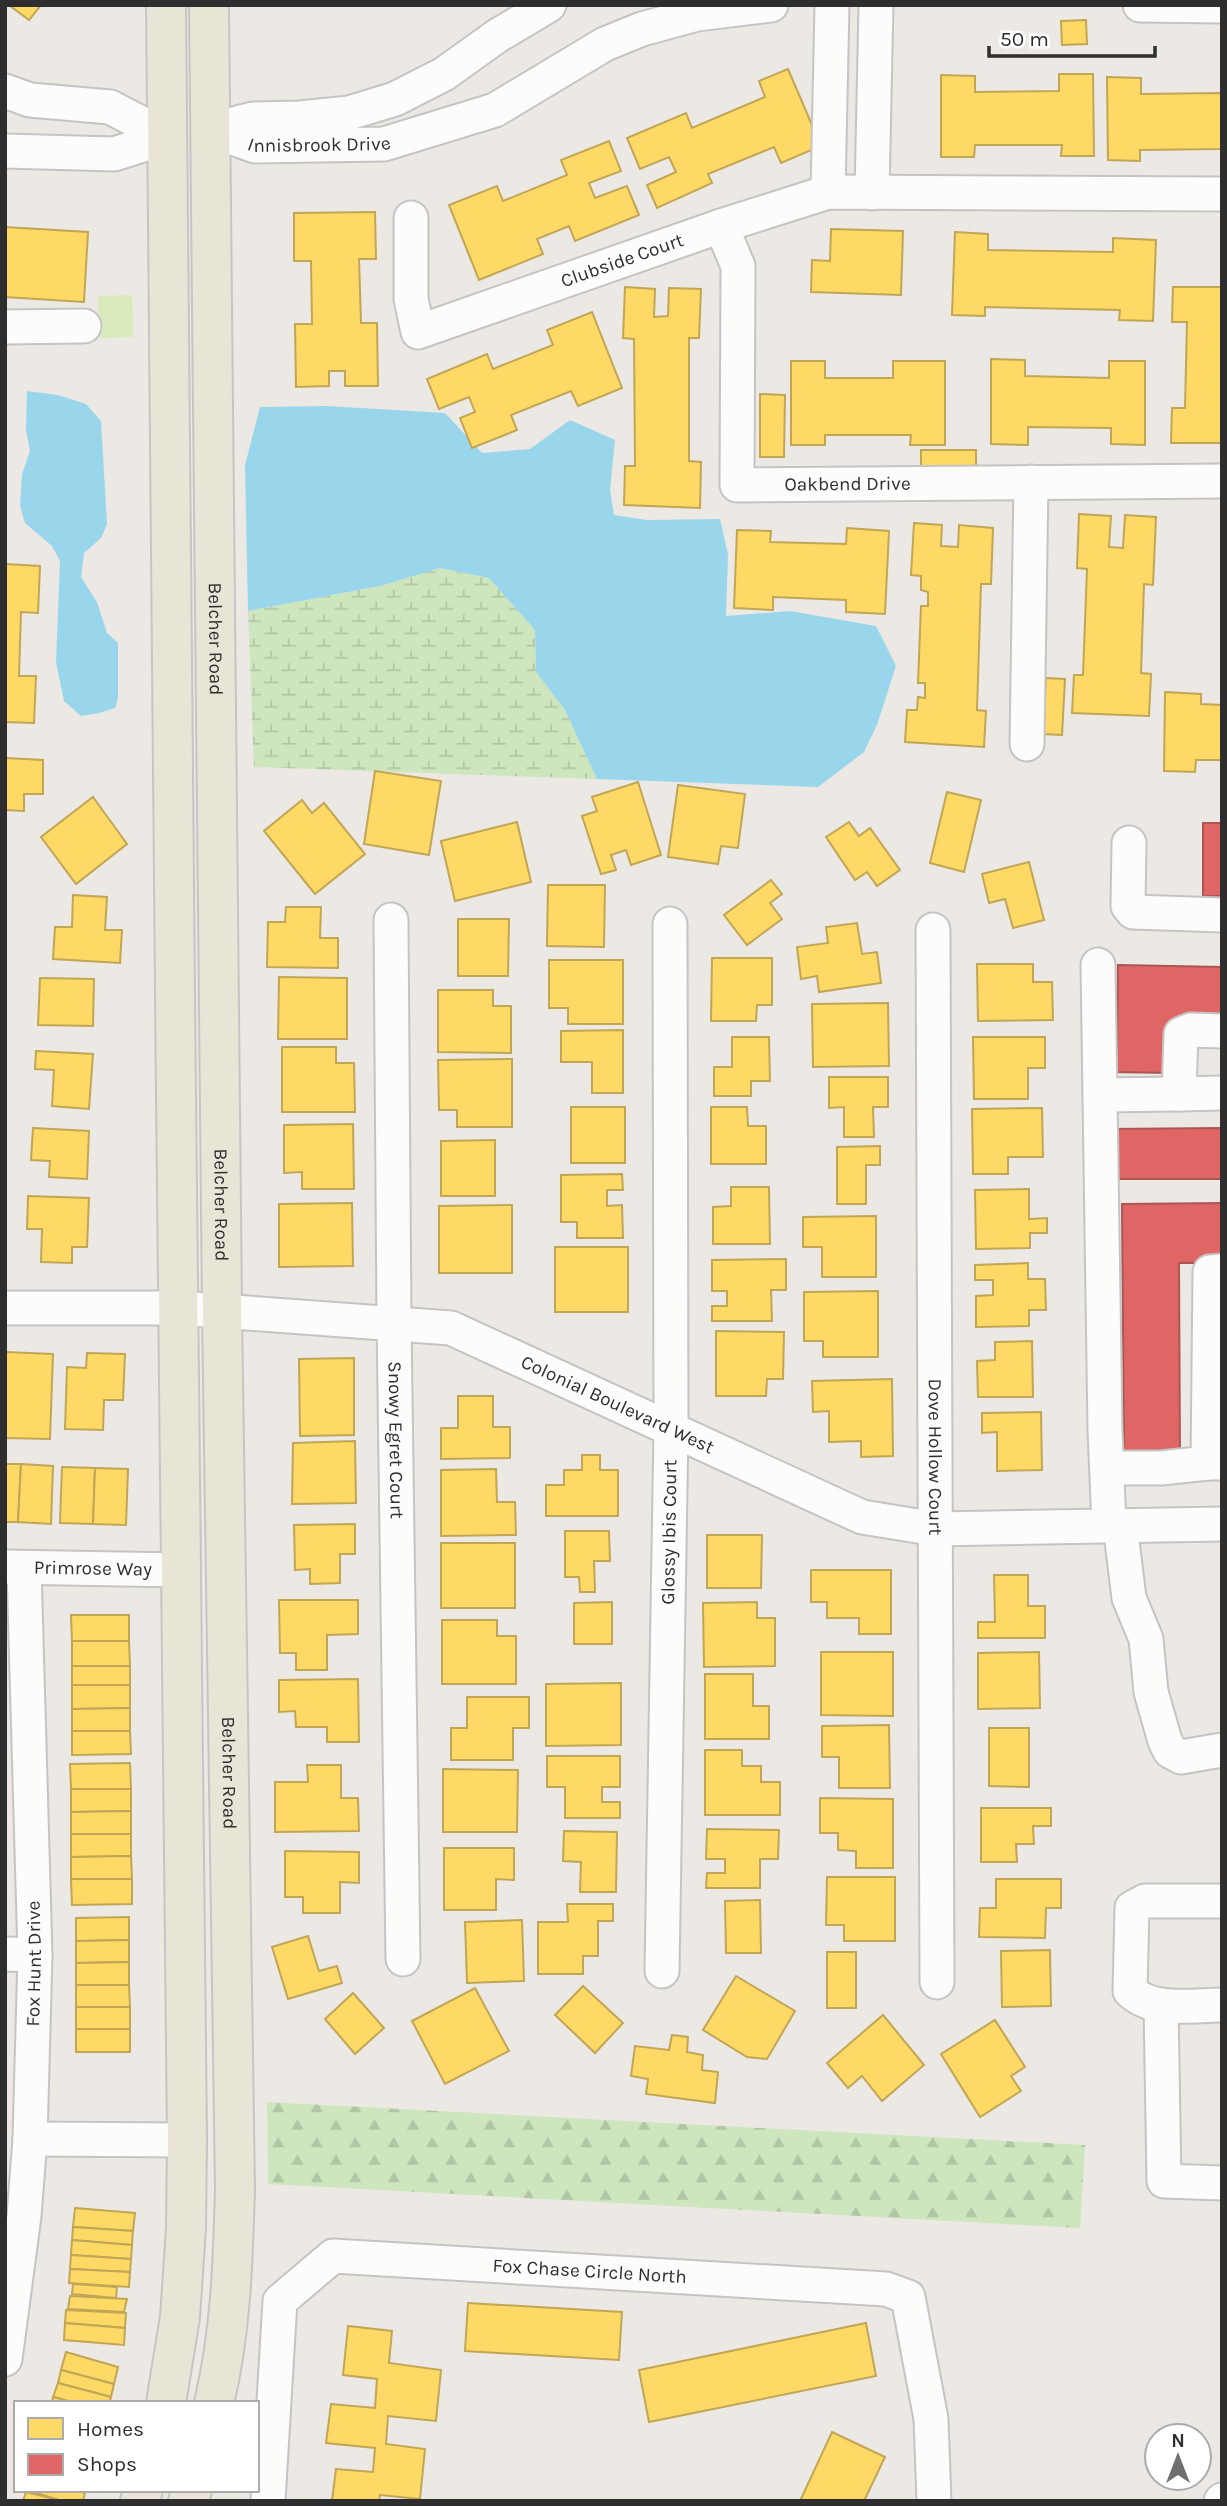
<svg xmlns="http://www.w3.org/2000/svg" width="1227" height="2506" font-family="Karla,sans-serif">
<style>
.forest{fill:url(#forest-firs)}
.wetland{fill:url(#wetland-marsh)}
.pitch{fill:#d9eabb}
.water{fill:#99d6ec}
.homes{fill:#ffd966;stroke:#c0a655;stroke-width:2}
.shops{fill:#e06666;stroke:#ab5555;stroke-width:2}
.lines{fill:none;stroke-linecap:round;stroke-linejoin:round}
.minor-casing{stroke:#c5c4c5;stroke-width:37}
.major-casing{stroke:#c6c5c4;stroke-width:42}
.minor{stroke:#fcfcfb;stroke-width:33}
.major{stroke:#e8e4d6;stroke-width:38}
.labels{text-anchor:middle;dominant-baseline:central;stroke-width:7;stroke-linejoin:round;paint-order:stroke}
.street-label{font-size:19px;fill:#2e2e2e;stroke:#fff}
</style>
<defs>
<pattern id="forest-firs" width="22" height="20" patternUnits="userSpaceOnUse" patternTransform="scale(1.75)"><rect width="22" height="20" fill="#cee6be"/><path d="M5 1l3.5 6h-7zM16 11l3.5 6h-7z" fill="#b1c6a4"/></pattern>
<pattern id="wetland-marsh" width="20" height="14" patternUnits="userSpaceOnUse" patternTransform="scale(1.75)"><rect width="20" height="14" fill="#cee6be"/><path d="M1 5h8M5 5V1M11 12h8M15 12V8" fill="none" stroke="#b1c6a4"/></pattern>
</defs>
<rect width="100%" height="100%" fill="#ece8e4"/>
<path class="forest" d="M267,2102L1085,2145L1080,2228L268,2184Z"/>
<path class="wetland" d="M440,568L489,578L535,630L536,672L565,710L597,779L254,767L248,611L380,586Z"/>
<path class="pitch" d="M132,295L133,337L99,338L98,296Z"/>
<g class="water">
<path d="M27,391L58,395L86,404L101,421L107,524L101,538L84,553L81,577L97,602L107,633L118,643V698L115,708L99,713L81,716L64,701L56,662L60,561L52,546L25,523L20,506L22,474L30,451L26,430Z"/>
<path d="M327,406L445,413L482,453L530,449L570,420L615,440L610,490L614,515L647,520L720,519L728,555L726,616L790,611L876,626L896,666L877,725L864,752L818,787L597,779L565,710L536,672L535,630L489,578L440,568L380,586L248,611L245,465L260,407Z"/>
</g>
<g class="homes">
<path d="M9,5H41L29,20Z"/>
<path d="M1086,20L1087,44L1062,45L1061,21Z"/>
<path d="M788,69L821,146L781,163L774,147L708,174L712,183L657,208L647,185L676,172L669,157L640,169L627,138L686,113L692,128L765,97L759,81Z"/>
<path d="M1059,74H1093L1094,156H1061L1062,145H975L974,157H941V75L975,76V92L1059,91Z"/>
<path d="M1107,77L1141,78V94L1222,93V149L1140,150V161L1108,160Z"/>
<path d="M609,141L621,171L589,183L595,198L627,186L639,215L575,241L569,226L537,239L543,254L479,280L449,205L497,186L503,201L567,175L561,160Z"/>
<path d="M375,212L376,259H359L361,323H377L378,386H345V371H329V386L296,387L295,324H312L311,261H294V213Z"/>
<path d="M5,227L88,232L84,302L5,297Z"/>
<path d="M831,229L903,231L901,295L811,292L812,260L830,261Z"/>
<path d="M955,232L988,234V250L1113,252V238L1156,240L1153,321L1119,320L1120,310L985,307V316L952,315Z"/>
<path d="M625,287L655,289L654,317L668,316L669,288L701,289L699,338H689V461L701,462L700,508L624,505L625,466H635L634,339L623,338Z"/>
<path d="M1173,287H1222V443H1171L1172,408H1185L1187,322H1172Z"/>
<path d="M592,312L622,388L578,406L571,391L511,415L517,430L472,448L460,418L475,412L469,397L439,409L427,379L487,354L493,369L553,345L547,330Z"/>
<path d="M991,359L1025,360V376L1109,378V361H1145V445L1111,444V428L1028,427V445L991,444Z"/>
<path d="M791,361H825V378H893V361H945V445H910L911,435H825V445H791Z"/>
<path d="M760,394L785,395L784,457H760Z"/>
<path d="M921,450H976V470L921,469Z"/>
<path d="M1079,514L1111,516L1109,547L1123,548L1125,515L1156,517L1153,585L1144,584L1141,673L1151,674L1149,716L1072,713L1074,675H1083L1087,569L1077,568Z"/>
<path d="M914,523L942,525L941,546L958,547L959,525L993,528L991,584H981L977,710L986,711L984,747L905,742L907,710H917L918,697L925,698V683H918L921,606H928V592L921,590V576L911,575Z"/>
<path d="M847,528L889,531L885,614L846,612V600L773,597V610L734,608L737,530L771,531L770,542L846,544Z"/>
<path d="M5,564L40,566L38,613L21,612L19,676H36L34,723L5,722Z"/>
<path d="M1046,678L1065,679L1062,735L1043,734Z"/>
<path d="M1165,692L1201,694V704L1222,705V760H1196L1195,772L1164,771Z"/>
<path d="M6,758L43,760V794H24V811L5,810V815Z"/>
<path d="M375,771L441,781L429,855L364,844Z"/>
<path d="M638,782L661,855L631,865L626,850L611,855L616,870L601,874L582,816L597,811L592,797Z"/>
<path d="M678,785L745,794L738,848L721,846L718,864L668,857Z"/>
<path d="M947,792L981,800L964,872L930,863Z"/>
<path d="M93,797L127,844L76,884L41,837Z"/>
<path d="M302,800L312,813L324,803L365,854L315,894L264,831Z"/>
<path d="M517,822L531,882L455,901L441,841Z"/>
<path d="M849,822L859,836L870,828L900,870L877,886L867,872L855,880L826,837Z"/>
<path d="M1029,862L1044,920L1013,928L1005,899L989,903L982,874Z"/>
<path d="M771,880L782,894L770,903L782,919L747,945L724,915Z"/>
<path d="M548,885H605L604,947L547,946Z"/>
<path d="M73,895L107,897L105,930H122L120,963L53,959L55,927H72Z"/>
<path d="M286,907H321L320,938H338V968L267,967L268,922H285Z"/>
<path d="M458,919H509L508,976H458Z"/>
<path d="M857,923L862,954L877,952L881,983L819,992L817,976L801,979L797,947L828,943L826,927Z"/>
<path d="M712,958H772V1005H757L756,1021H711Z"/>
<path d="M549,960H623V1024H568V1008H549Z"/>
<path d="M977,964H1033V982H1052L1053,1020L978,1021Z"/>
<path d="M279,977L347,978V1039H278Z"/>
<path d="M40,978L94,979L93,1026L38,1025Z"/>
<path d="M438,990H493V1006H511V1053L438,1052Z"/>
<path d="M888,1003L889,1066L813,1067L812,1004Z"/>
<path d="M623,1030V1093H592V1062H561V1031Z"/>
<path d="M732,1037H769L770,1081H751V1096H714V1067H732Z"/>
<path d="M973,1037H1045V1068H1028V1099H974Z"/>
<path d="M282,1047H336V1063H354L355,1112H282Z"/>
<path d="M36,1051L93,1054L89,1109L52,1106L54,1070L35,1069Z"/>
<path d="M512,1059V1127H457V1110H439L438,1060Z"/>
<path d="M829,1077H888V1107H873L874,1137H844V1107L829,1108Z"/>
<rect x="571" y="1107" width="54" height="56"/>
<path d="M711,1107H747L748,1126H766V1164H711Z"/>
<path d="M1042,1108L1043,1157H1008V1174H973L972,1109Z"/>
<path d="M353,1124L354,1189H302V1172L284,1173V1125Z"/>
<path d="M33,1128L89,1131L87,1179L49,1177L50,1161L31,1160Z"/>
<path d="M495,1140V1196H441V1141Z"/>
<path d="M880,1146V1165H866V1204H837V1147Z"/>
<path d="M622,1174L623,1190H607V1206L622,1205L623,1238H577V1222H561V1175Z"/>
<path d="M731,1187H769L770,1244H713V1207L731,1206Z"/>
<path d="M1029,1189V1219L1047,1218V1233H1030V1248L976,1249L975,1190Z"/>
<path d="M28,1196L89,1198L87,1247H72V1263L41,1262L42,1229H27Z"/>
<path d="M352,1203L353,1266L279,1267V1204Z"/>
<path d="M512,1205V1273H439V1206Z"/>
<path d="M876,1216V1277H822V1247H803V1217Z"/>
<rect x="555" y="1247" width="73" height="65"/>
<path d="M786,1259V1290H771L772,1321H712V1306H727V1291H712V1260Z"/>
<path d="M1028,1263V1279H1045L1046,1310H1029V1326L976,1327V1296L993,1295V1280H975V1265Z"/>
<path d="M878,1291V1357H823V1341H804V1292Z"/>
<path d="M716,1331L784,1332L783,1379H767L766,1396H716Z"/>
<path d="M1032,1341L1033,1397H978L977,1361L995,1360V1342Z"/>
<path d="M5,1352L53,1354L50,1439L5,1438Z"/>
<path d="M87,1353L125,1354L123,1400H104L103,1430L65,1429L67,1367L86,1368Z"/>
<path d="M354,1358V1435L300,1436L299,1359Z"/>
<path d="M892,1379L893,1456L861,1457V1441L829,1442V1411L813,1412L812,1381Z"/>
<path d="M458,1396H493V1427H510V1458L441,1459V1428H458Z"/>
<path d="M1041,1412L1042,1470L997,1471V1432L982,1433V1413Z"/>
<path d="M355,1441L356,1503L292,1504L293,1443Z"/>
<path d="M582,1455H600V1470H618V1516H546V1485H564V1470H582Z"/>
<path d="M5,1464H21L18,1522H5Z"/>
<path d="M21,1464L53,1466L51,1524L18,1522Z"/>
<path d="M62,1467L95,1468L93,1524L60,1523Z"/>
<path d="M95,1468L128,1469L126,1525L93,1524Z"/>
<path d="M496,1469L497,1502H515L516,1535L441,1536V1470Z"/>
<path d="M355,1524V1554H340V1583L310,1584V1569L295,1570L294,1525Z"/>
<path d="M565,1531H609L610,1561H594L595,1592H580L579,1577H565Z"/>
<path d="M707,1535H762L761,1588H707Z"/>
<rect x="441" y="1543" width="74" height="65"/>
<path d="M811,1570H891V1634H859V1618H827V1602H811Z"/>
<path d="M994,1575H1028V1606H1045V1638H978V1622H995Z"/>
<path d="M279,1600H358V1634L327,1635V1670H296V1653H280Z"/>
<path d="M612,1602V1644H574V1603Z"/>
<path d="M757,1602V1618H775V1666L704,1667L703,1603Z"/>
<path d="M71,1615H129V1641H72Z"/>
<path d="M442,1620H497V1636H516V1684H442Z"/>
<path d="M72,1641H129L130,1666H72Z"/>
<path d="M821,1652H893V1716L821,1715Z"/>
<path d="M1039,1652L1040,1708L978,1709V1653Z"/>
<rect x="72" y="1666" width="58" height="19"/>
<path d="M705,1674H753V1706H769V1739H705Z"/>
<path d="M358,1679L359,1742H327V1727H296L295,1711L279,1712V1680Z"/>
<path d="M621,1683V1745L546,1746V1684Z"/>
<path d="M72,1685H130V1708L72,1709Z"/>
<path d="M467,1697H529V1728H513V1760H451V1728H467Z"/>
<path d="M130,1708V1731H72V1709Z"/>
<path d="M889,1725L890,1788H839V1757H822V1726Z"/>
<path d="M989,1728H1029V1787L989,1786Z"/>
<path d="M72,1731H130L131,1754L72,1755Z"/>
<path d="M705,1750H742V1766H761V1782H780V1815H705Z"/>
<path d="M547,1756H620V1787H602V1802H620V1818H565V1787H547Z"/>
<path d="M130,1763L131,1789H71L70,1764Z"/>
<path d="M307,1765H341V1798H358L359,1831L275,1832V1782H308Z"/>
<path d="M443,1769L518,1770L517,1832H443Z"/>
<path d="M71,1789H131V1811L71,1812Z"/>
<path d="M820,1798L893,1799V1868H856V1851L838,1850V1833H820Z"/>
<path d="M981,1808H1051V1826H1033L1034,1844H1016L1017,1862H981Z"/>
<path d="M131,1811V1834H71V1812Z"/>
<path d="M707,1829L779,1830L778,1859H760V1888H706L707,1873H725V1859H706Z"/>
<path d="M564,1831L617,1832L616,1892H580L581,1862L563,1861Z"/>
<path d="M71,1834H131V1856L71,1857Z"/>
<path d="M444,1848H514V1880L496,1879V1910H444Z"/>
<path d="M285,1851L359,1852V1883L340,1882V1913H303V1897H285Z"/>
<path d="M131,1856L132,1879H71V1857Z"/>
<path d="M827,1877H895V1941H844V1925H826Z"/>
<path d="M71,1879H132V1904L72,1905Z"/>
<path d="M996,1879H1061V1908H1046L1045,1938L979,1937L980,1908H996Z"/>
<path d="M760,1900L761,1953H726L725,1901Z"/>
<path d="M567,1904H613V1921H598V1956H583V1974H538V1922H568Z"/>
<path d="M129,1917V1940L76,1941V1918Z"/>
<path d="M522,1920L524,1981L467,1983L465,1922Z"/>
<path d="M308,1936L319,1971L337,1966L342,1983L288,1999L272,1947Z"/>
<path d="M129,1940V1962L76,1963V1941Z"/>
<path d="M1050,1950L1051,2006L1002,2007L1001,1951Z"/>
<rect x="827" y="1952" width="29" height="56"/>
<path d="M129,1962V1985H76V1963Z"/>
<path d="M736,1976L795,2011L767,2059L747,2057L703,2030Z"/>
<path d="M76,1985H129L130,2007H76Z"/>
<path d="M583,1986L623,2023L595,2053L555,2015Z"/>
<path d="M475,1988L509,2051L445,2084L412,2021Z"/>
<path d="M353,1993L384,2028L355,2054L325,2019Z"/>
<rect x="76" y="2007" width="54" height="22"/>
<path d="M883,2015L924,2065L882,2101L862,2076L848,2088L827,2063Z"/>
<path d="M995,2020L1025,2067L1011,2076L1021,2091L980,2117L941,2054Z"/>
<rect x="76" y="2029" width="54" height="23"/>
<path d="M672,2035L688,2037L687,2052L703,2055L702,2070L718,2072L715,2103L646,2094L648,2079L631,2076L635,2046L669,2050Z"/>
<path d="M75,2208L135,2213L133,2231L73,2227Z"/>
<path d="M73,2227L133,2231L132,2245L72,2240Z"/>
<path d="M72,2240L132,2245L131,2259L71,2255Z"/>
<path d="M71,2255L131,2259L130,2272L70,2269Z"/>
<path d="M70,2269L130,2272L129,2287L69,2283Z"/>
<path d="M73,2284L117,2287L116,2298L72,2294Z"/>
<path d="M70,2296L127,2299L124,2312L68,2309Z"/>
<path d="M468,2303L622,2312L619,2360L465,2351Z"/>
<path d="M66,2310L126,2313L125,2328L65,2323Z"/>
<path d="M65,2323L125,2328L124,2345L64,2340Z"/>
<path d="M866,2323L876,2376L649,2422L639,2370Z"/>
<path d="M348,2326L392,2331L389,2363L441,2370L436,2421L388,2416L386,2444L425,2449L420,2499L380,2495L379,2501H332L336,2469L373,2472L375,2448L326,2443L331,2404L375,2408L377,2379L343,2375Z"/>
<path d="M66,2352L118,2367L114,2384L61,2370Z"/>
<path d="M61,2370L114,2384L111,2397L58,2383Z"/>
<path d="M58,2383L111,2397L109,2403H75L53,2397Z"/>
<path d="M53,2397H54L75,2403H52Z"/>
<path d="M832,2432L885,2457L864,2501H800Z"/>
<path d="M27,2490H75L85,2493L83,2501H62Z"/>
<path d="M26,2492L62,2501H23Z"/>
</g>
<g class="shops">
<rect x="1203" y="823" width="19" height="73"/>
<path d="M1118,965L1222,967V1021L1174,1020L1173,1073L1109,1072V1058H1117Z"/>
<path d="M1222,1128V1179H1116L1109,1129Z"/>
<path d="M1222,1203V1263H1179L1180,1464L1116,1463V1447H1124L1122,1204Z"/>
</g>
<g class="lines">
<defs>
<g id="minor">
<path d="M1140,5L1222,6"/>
<path d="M5,91L30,100L110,107L168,137"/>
<path id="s1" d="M210,130L255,146L384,144L495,110L605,44L642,29L697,14L771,5"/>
<path d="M210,130L253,119L300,118L349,113L395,99L444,74L497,36L549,5"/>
<path d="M5,151L114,154L168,137"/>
<path d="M828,192L832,5"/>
<path d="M872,193L876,5"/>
<path id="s2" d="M411,218V299L418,332L721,226L828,192L1222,194"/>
<path id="s3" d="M721,226L738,266L737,485L1222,481"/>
<path d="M5,327L84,326"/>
<path d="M1027,744L1031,482"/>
<path d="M1129,843L1128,906L1133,912L1222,915"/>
<path id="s4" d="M391,920L394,1323L403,1959"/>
<path id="s5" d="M933,930L937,1982"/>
<path d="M1098,965L1105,1430L1109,1525"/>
<path d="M1222,1031L1191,1030L1181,1034L1179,1094L1222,1093"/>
<path d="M1100,1095L1179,1094"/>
<path d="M1222,1271L1210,1272L1208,1463H1222"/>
<path id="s6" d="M5,1308H179L451,1328L862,1517L936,1529L1222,1524"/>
<path d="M1108,1468H1161L1208,1463"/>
<path d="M1120,1525L1129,1598L1146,1639L1151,1692L1165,1741L1170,1751L1181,1757L1222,1750"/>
<path id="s7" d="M5,1567L180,1570"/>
<path d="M1222,1901H1145L1132,1908L1130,1991C1153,2013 1192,2005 1222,2005"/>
<path d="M5,1954L35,1955"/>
<path id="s8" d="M662,1971L671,1429L670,924"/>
<path d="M1161,2005L1164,2181L1222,2183"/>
<path d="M30,2139L187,2140"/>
<path id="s9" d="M5,2359L24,2216L30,2139L35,1955L24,1568"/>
<path id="s10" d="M268,2501L280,2301L333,2256L886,2289L908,2297L931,2419L934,2501"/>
<path d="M1221,2501L1222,2500"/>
</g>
<g id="major">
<path d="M166,5C173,717 178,1428 187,2140L186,2228L180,2317L166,2403"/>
<path id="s11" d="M209,5L222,1311L235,2189C233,2261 231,2332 214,2403"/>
<path d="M140,2501L143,2490"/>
<path d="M188,2501L192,2490"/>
</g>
</defs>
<use href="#minor" class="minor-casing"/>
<use href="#major" class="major-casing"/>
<use href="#minor" class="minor"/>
<use href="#major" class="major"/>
</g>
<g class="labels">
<g class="street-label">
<text stroke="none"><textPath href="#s1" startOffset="112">Innisbrook Drive</textPath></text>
<text stroke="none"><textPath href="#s2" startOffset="331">Clubside Court</textPath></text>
<text stroke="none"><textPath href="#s3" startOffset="373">Oakbend Drive</textPath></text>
<text stroke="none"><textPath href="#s11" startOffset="634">Belcher Road</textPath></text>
<text stroke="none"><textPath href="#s11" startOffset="1200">Belcher Road</textPath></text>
<text stroke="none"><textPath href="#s6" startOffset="630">Colonial Boulevard West</textPath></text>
<text stroke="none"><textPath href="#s4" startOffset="520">Snowy Egret Court</textPath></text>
<text stroke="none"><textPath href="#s5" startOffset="527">Dove Hollow Court</textPath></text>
<text stroke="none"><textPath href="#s8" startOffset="439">Glossy Ibis Court</textPath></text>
<text stroke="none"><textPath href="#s7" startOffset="88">Primrose Way</textPath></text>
<text stroke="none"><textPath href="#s11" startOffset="1768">Belcher Road</textPath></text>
<text stroke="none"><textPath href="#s9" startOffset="397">Fox Hunt Drive</textPath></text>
<text stroke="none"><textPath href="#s10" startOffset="527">Fox Chase Circle North</textPath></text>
</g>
</g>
<rect width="1227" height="2506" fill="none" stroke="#2e2e2e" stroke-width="14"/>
<rect x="14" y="2401" width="245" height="91" fill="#ffffff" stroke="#ababab" stroke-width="2"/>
<rect x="28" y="2418" width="35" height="21" fill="#ffd966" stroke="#ababab" stroke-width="2"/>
<text x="77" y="2436" font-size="21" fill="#2e2e2e">Homes</text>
<rect x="28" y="2454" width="35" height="21" fill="#e06666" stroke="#ababab" stroke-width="2"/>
<text x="77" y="2471" font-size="21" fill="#2e2e2e">Shops</text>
<g transform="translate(1178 2457)"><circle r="33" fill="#ffffff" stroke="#ababab" stroke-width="2"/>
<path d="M0-5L12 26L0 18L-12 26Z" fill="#706f6e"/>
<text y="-10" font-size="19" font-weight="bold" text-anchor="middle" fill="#2e2e2e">N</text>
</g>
<path d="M989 46v10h166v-10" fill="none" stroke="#2e2e2e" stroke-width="3.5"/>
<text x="1000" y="46" font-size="21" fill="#2e2e2e" stroke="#ffffff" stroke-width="5" paint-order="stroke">50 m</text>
</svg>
